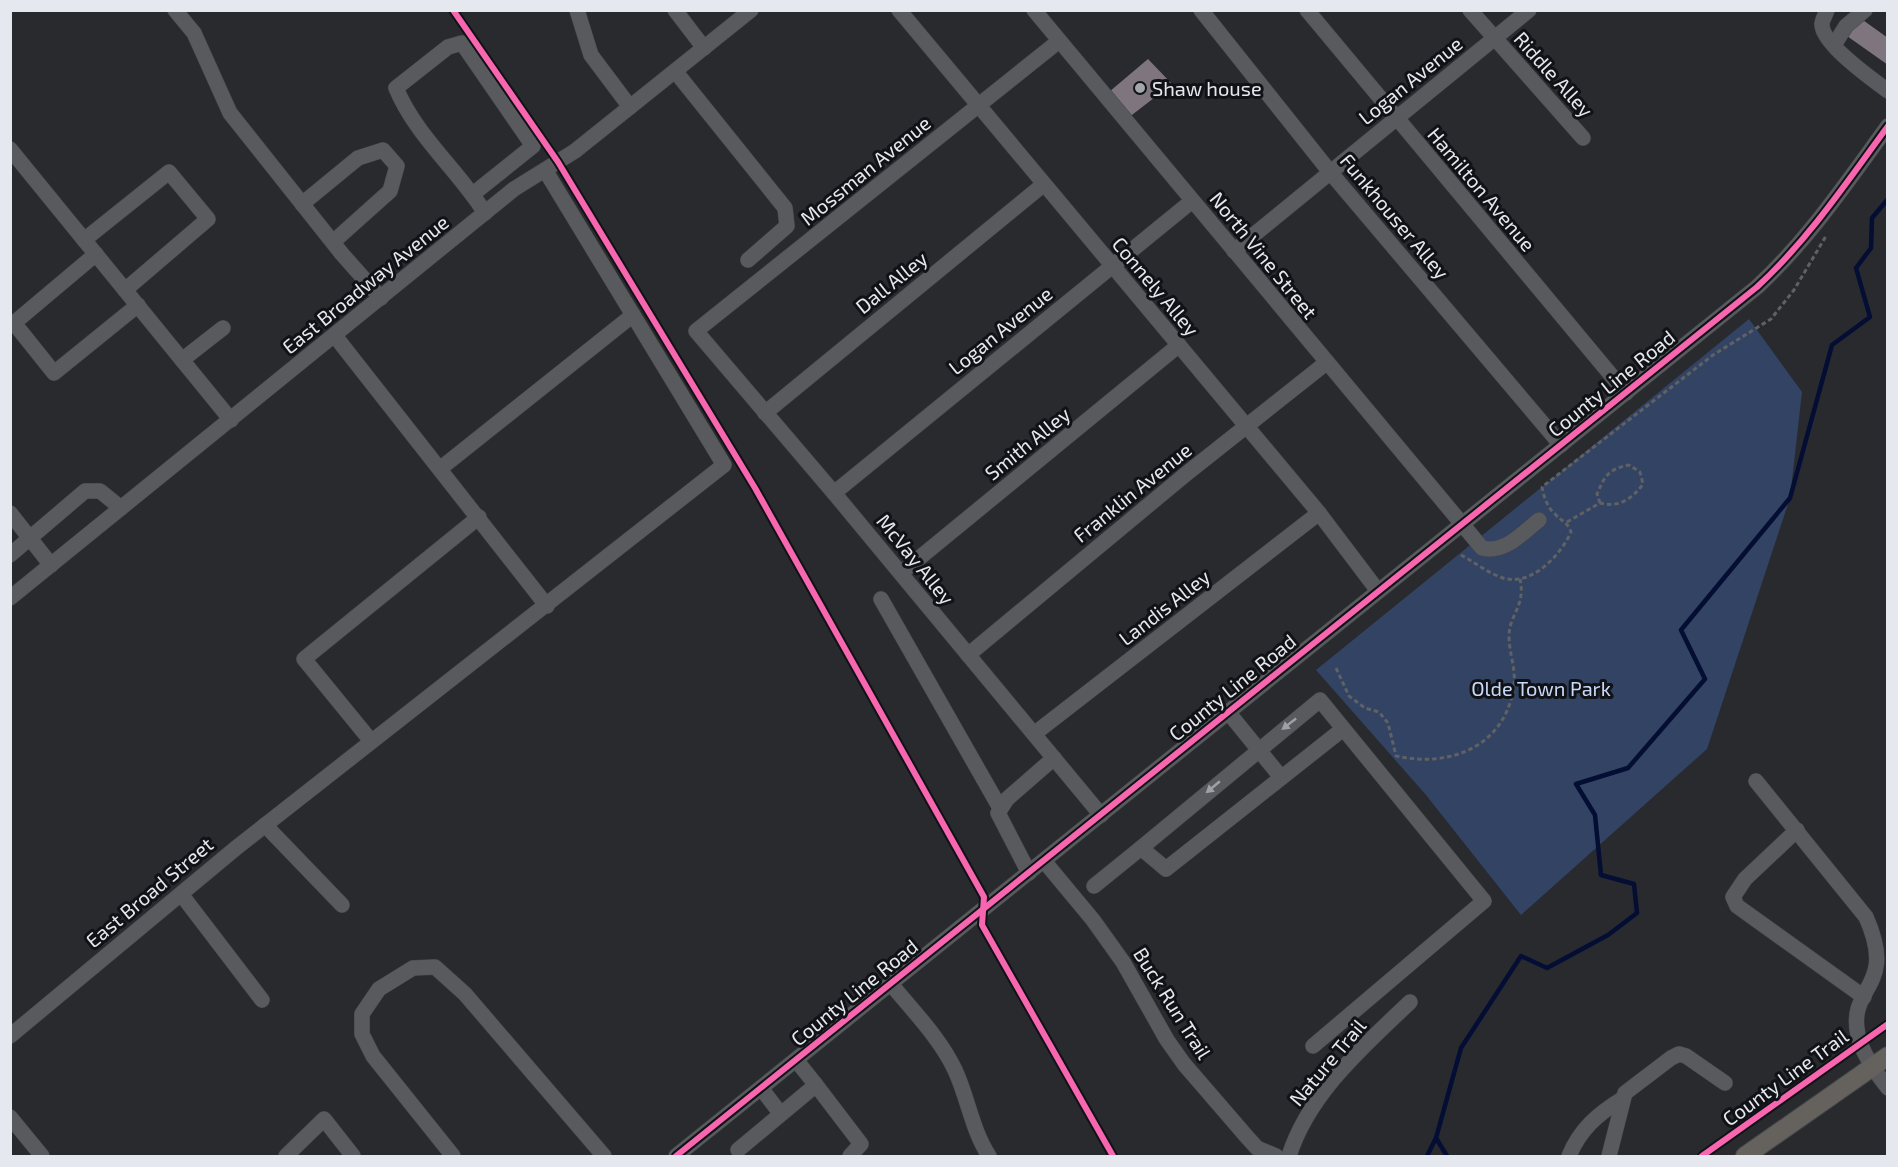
<svg xmlns="http://www.w3.org/2000/svg" width="1898" height="1167" font-family="'Exo 2',sans-serif">
<style>
.green{fill:#324364}
.lines{fill:none;stroke-linecap:round;stroke-linejoin:round}
.stream{stroke:#040d33;stroke-width:4.5}
.building{fill:#7f757f}
.minor-casing{stroke:#44464a;stroke-width:16}
.major-casing{stroke:#44464a;stroke-width:20}
.path{stroke:#606164;stroke-width:3;stroke-dasharray:4.5 3;stroke-linecap:butt}
.minor{stroke:#585a5e;stroke-width:15}
.major{stroke:#65625e;stroke-width:18}
.cycleway-casing{stroke:#101216;stroke-width:10}
.cycleway{stroke:#f766af;stroke-width:6}
.oneway{fill:#9ea2a6}
.poi-dot{fill:#a3a6ab;stroke:#101216;stroke-width:2}
.labels{text-anchor:middle;dominant-baseline:central;stroke-width:6;stroke-linejoin:round;paint-order:stroke}
.street-label{font-size:20px;fill:#e5e9ef;stroke:#101216}
.poi-label{font-size:20px;fill:#e5e9ef;stroke:#101216;text-anchor:start}
.park-label{font-size:20px;fill:#c9daf9;stroke:#101216}
</style>
<rect width="100%" height="100%" fill="#282a2e"/>
<path class="green" d="M1749,319L1802,392L1790,498L1707,749L1521,915L1426,795L1316,670Z"/>
<g class="lines">
<g class="stream">
<path d="M1427,1156L1436,1138"/>
<path d="M1447,1156L1436,1138L1461,1048L1521,956L1547,968L1608,935L1637,913L1634,884L1601,875L1595,815L1576,784L1628,768L1705,679L1681,630L1790,498L1832,345L1870,317L1856,268L1871,248L1872,218L1888,199"/>
</g>
</g>
<g class="building">
<path d="M1860,18L1888,38V65L1847,36Z"/>
<path d="M1148,59L1172,84L1128,118L1109,92Z"/>
</g>
<g class="lines">
<defs>
<g id="minor">
<path d="M175,10L194,33L230,113L342,254L381,298"/>
<path d="M577,10L591,55L630,107"/>
<path d="M675,10L704,48"/>
<path d="M899,10L1319,513L1378,591"/>
<path d="M1034,10L1482,548C1505,554 1522,533 1539,520"/>
<path d="M1201,10L1330,172L1561,445"/>
<path d="M1307,10L1626,393"/>
<path d="M1470,10L1583,138"/>
<path d="M1827,10C1826,14 1822,20 1822,24C1821,43 1873,80 1888,91"/>
<path d="M1059,41L696,331L834,493L1101,815"/>
<path d="M1834,45L1846,26L1865,10"/>
<path d="M675,71L785,208L787,226L748,260"/>
<path d="M10,149L231,420"/>
<path d="M473,194L533,146L462,43L448,47L396,88C416,136 458,170 485,213"/>
<path d="M302,204L358,158L383,150L397,166L390,191L333,242"/>
<path d="M84,240L169,172L208,219L125,290"/>
<path d="M1234,251L1529,10"/>
<path d="M96,254L14,323L54,373L138,305"/>
<path d="M335,336L547,606"/>
<path d="M182,360L223,328"/>
<path d="M765,413L1044,184"/>
<path d="M441,468L633,315"/>
<path d="M834,493L1192,201"/>
<path d="M10,513L51,565"/>
<path d="M10,555L85,491H100L121,508"/>
<path d="M901,573L1179,345"/>
<path d="M10,598L514,189L575,151L751,10"/>
<path d="M881,599L1000,808"/>
<path d="M968,655L1186,474L1326,363"/>
<path d="M1228,712L1280,776"/>
<path d="M1034,734L1319,513"/>
<path d="M371,741L304,659L479,517"/>
<path d="M1756,781L1866,917C1898,989 1847,985 1858,1035C1862,1054 1876,1073 1888,1088"/>
<path d="M265,825L342,905"/>
<path d="M1797,830L1745,879L1733,897L1737,906L1864,997"/>
<path d="M1141,848L1320,700L1484,901L1313,1046"/>
<path d="M1044,861L1093,920L1123,962L1167,1040L1184,1064L1247,1137L1257,1148L1276,1156"/>
<path d="M1029,873L998,813L1007,799L1054,758"/>
<path d="M1094,886L1141,848L1166,869L1343,729"/>
<path d="M181,894L262,1000"/>
<path d="M891,984C913,1011 940,1038 955,1070C968,1098 972,1130 989,1156"/>
<path d="M10,1036L236,848L724,465L545,170"/>
<path d="M816,1085L861,1144L850,1156"/>
<path d="M761,1088L780,1113"/>
<path d="M10,1117L42,1156"/>
<path d="M738,1150L816,1085L796,1060"/>
<path d="M286,1156L324,1119L353,1156"/>
<path d="M453,1156L373,1056L362,1034V1014L379,989L413,968L435,967L465,994L604,1156"/>
<path d="M676,1156L1757,287C1808,240 1847,182 1888,126"/>
<path d="M1289,1156C1309,1093 1363,1047 1410,1002"/>
<path d="M1569,1156C1580,1129 1598,1114 1622,1099"/>
<path d="M1609,1156L1625,1093L1671,1058L1679,1054L1686,1056L1725,1083"/>
</g>
<path id="major" d="M1745,1156L1888,1056"/>
</defs>
<use href="#minor" class="minor-casing"/>
<use href="#major" class="major-casing"/>
<g class="path">
<path d="M1567,522L1600,503C1619,508 1632,499 1643,484L1640,472L1629,465C1609,469 1605,475 1597,494L1600,503"/>
<path d="M1461,555C1474,562 1488,573 1503,578C1531,587 1561,555 1571,532C1567,521 1562,522 1555,514C1547,507 1544,497 1542,487L1713,355L1771,319L1794,290L1826,236"/>
<path d="M1336,668L1349,696L1365,708L1379,712L1388,723L1396,756C1450,768 1505,747 1514,686C1516,669 1509,653 1509,636C1509,615 1526,606 1520,579"/>
</g>
<use href="#minor" class="minor"/>
<use href="#major" class="major"/>
<defs>
<g id="cycleway">
<path d="M453,10L558,162L755,488L984,897L982,925L1113,1156"/>
<path d="M676,1156L1757,287C1808,240 1847,182 1888,126"/>
<path d="M1702,1156L1888,1024"/>
</g>
</defs>
<use href="#cycleway" class="cycleway-casing"/>
<use href="#cycleway" class="cycleway"/>
</g>
<defs><path id="oneway-solid" d="M-6-.8H1V-3.2L6.5 0L1 3.2V.8H-6Z" transform="scale(1.5)"/></defs>
<g class="oneway">
<use href="#oneway-solid" transform="translate(1289 724) rotate(142)"/>
<use href="#oneway-solid" transform="translate(1213 787) rotate(140)"/>
</g>
<circle class="poi-dot" cx="1140" cy="88" r="6"/>
<g class="labels">
<g class="street-label">
<text transform="translate(1554 74) rotate(48)">Riddle Alley</text>
<text transform="translate(1410 80) rotate(-39)">Logan Avenue</text>
<text transform="translate(865 170) rotate(-39)">Mossman Avenue</text>
<text transform="translate(1482 189) rotate(50)">Hamilton Avenue</text>
<text transform="translate(1395 216) rotate(50)">Funkhouser Alley</text>
<text transform="translate(1264 255) rotate(51)">North Vine Street</text>
<text transform="translate(891 282) rotate(-39)">Dall Alley</text>
<text transform="translate(365 284) rotate(-39)">East Broadway Avenue</text>
<text transform="translate(1156 286) rotate(50)">Connely Alley</text>
<text transform="translate(1000 330) rotate(-39)">Logan Avenue</text>
<text transform="translate(1611 383) rotate(-39)">County Line Road</text>
<text transform="translate(1027 443) rotate(-39)">Smith Alley</text>
<text transform="translate(1132 492) rotate(-39)">Franklin Avenue</text>
<text transform="translate(916 559) rotate(51)">McVay Alley</text>
<text transform="translate(1164 607) rotate(-38)">Landis Alley</text>
<text transform="translate(1232 687) rotate(-39)">County Line Road</text>
<text transform="translate(149 892) rotate(-40)">East Broad Street</text>
<text transform="translate(854 992) rotate(-39)">County Line Road</text>
<text transform="translate(1173 1003) rotate(58)">Buck Run Trail</text>
<text transform="translate(1327 1062) rotate(-50)">Nature Trail</text>
<text transform="translate(1785 1077) rotate(-36)">County Line Trail</text>
</g>
<g class="poi-label">
<text x="1152" y="88">Shaw house</text>
</g>
<g class="park-label">
<text x="1541" y="688">Olde Town Park</text>
</g>
</g>
<rect width="1898" height="1167" fill="none" stroke="#e5e9ef" stroke-width="24"/>
</svg>
